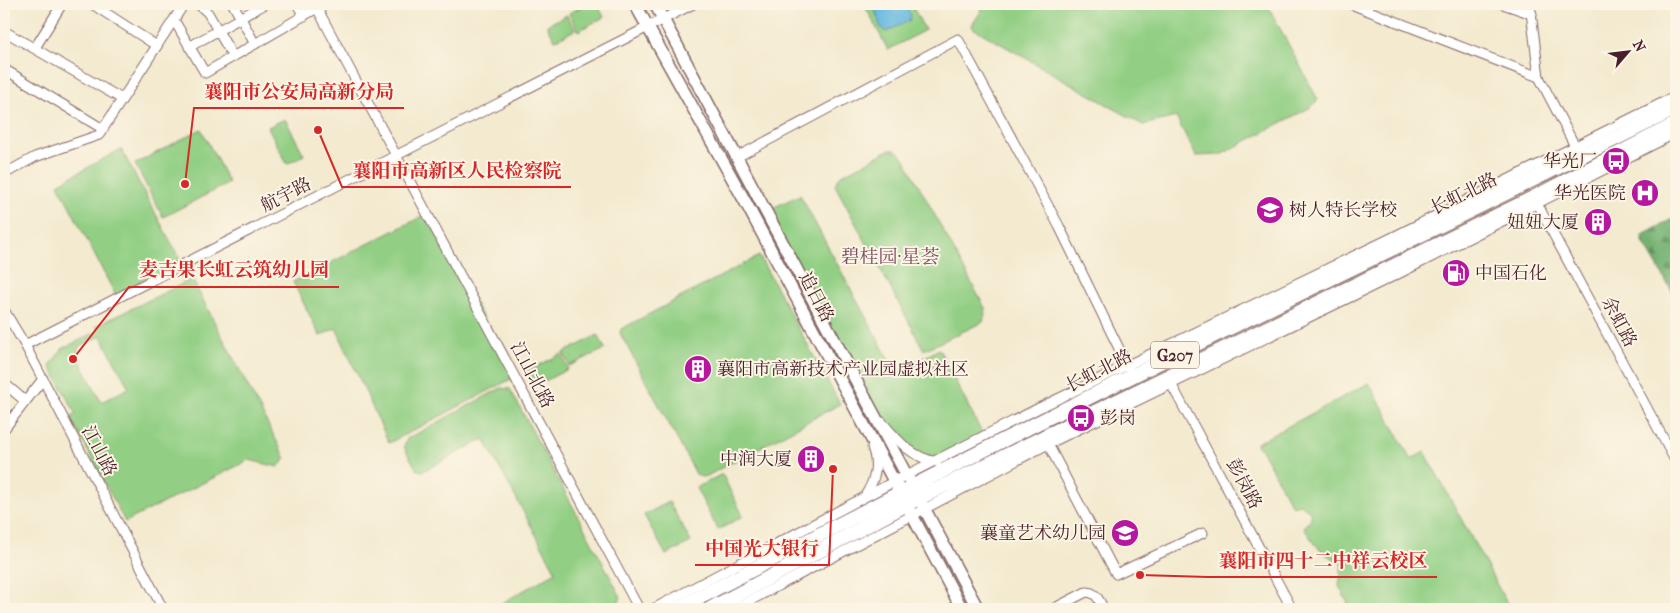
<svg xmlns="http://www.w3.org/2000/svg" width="1680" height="613" font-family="'IM FELL French Canon','Noto Serif SC',serif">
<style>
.green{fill:#92cf84;stroke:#6e7758;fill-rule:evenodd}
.forest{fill:url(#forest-firs);stroke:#60684e}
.water{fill:#63b8e0;stroke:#566c86}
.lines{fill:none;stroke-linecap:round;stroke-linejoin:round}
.minor-casing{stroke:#856664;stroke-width:11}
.major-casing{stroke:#856664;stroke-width:14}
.highway-casing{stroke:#856664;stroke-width:16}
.minor{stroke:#fff;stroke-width:9}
.major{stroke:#fff;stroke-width:11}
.highway{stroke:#fff;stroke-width:14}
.labels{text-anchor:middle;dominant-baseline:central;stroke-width:4;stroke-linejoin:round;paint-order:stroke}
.shield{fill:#fcf5e5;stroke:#7f5f63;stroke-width:1}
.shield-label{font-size:16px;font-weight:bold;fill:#4a1f2b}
.poi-label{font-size:18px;fill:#4a1f2b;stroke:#fcf5e5;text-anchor:end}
.street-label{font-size:18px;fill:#4a1f2b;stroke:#fcf5e5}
.neighbourhood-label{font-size:19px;fill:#794a60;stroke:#fcf5e5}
.leader{fill:none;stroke:#d62828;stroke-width:2}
.callout-dot{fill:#d62828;stroke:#fcf5e5;stroke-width:2}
.callout-label{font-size:19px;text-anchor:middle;font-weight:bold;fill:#d62828;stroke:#fcf5e5;stroke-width:4;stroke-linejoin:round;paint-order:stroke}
</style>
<defs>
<pattern id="forest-firs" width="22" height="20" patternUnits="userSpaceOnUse" patternTransform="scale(1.25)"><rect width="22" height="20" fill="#75b272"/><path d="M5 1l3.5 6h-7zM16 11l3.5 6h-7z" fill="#62905e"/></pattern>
</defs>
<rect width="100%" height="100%" fill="#fcf5e5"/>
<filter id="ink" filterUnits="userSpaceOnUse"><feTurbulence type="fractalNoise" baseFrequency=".02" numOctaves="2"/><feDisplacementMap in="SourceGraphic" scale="10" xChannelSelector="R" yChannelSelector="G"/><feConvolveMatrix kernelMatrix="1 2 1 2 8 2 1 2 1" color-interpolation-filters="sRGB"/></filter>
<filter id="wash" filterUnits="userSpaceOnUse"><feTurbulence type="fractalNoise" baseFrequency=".0096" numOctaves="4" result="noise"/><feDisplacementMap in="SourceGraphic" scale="20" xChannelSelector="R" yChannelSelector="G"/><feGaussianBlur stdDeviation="1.12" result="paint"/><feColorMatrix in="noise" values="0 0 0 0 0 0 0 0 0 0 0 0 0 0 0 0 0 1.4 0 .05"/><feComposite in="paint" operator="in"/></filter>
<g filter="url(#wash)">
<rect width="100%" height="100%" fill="#f3eacf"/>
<g class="green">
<path d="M588,4H597L604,17L578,31L569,13Z"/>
<path d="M864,4H911L925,30L888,50Z"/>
<path d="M986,4H1267L1318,100L1311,107L1220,155L1196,156L1176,117L1143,125L973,28L972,25Z"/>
<path d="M567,15L575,30L555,40L547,25Z"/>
<path d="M285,119L304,155L287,164L268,127Z"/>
<path d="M201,129L229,183L163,217L135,164Z"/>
<path d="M121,149L183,265L117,298L58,184Z"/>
<path d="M889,150H896L904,158L986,310L983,322L924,350L835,185L840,176Z"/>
<path d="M800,195L896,373L939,349L984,437L935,461L918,456L877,416L766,211Z"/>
<path d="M427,214L515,377L389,443L336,328L320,336L293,282Z"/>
<path d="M759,256L840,404L707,476L701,477L696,474L620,333L621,329Z"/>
<path d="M192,279L286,459L278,467L249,460L125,522L70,417L76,414L50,366L62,349L98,331L96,326ZM101,336L129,388L101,402L77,355L79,346Z"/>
<path d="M598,335L605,349L569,366L563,353Z"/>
<path d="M561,354L568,369L533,387L526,372Z"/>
<path d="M1369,383L1411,459L1425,452L1510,609H1351L1339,586L1342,563C1323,555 1314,545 1304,527L1311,518L1310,511L1300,504L1292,506L1261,449L1257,446V443Z"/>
<path d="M501,388L510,389L621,597L616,609H496L495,607L556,572L484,439L423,471L417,470L404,447L407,439Z"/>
<path d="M722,474L743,516L718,530L696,488Z"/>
<path d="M669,502L691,542L666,555L644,515Z"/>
</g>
<path class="forest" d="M1676,217V298L1643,242V235Z"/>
<path class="water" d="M873,4H903L911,15L910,20L886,32L881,28Z"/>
</g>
<g filter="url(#ink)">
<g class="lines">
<defs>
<g id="minor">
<path d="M92,4L157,46"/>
<path d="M198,4L208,13L233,57"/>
<path d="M233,4L255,44"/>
<path d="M297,4L304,16"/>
<path d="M1351,4L1539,77"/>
<path d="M1503,4L1532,14"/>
<path d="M1530,4L1539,77L1577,150"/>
<path d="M174,20L205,73L317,8L639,609"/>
<path d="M4,31L122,99"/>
<path d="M189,47L265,4"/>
<path d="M35,48L62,4"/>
<path d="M4,69L103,129"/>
<path d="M737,157L958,39L1059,226L1130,371"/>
<path d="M4,174L35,157L99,135L184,4"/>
<path d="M1535,200L1676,462"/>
<path d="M4,310L25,345L163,609"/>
<path d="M25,345L693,4"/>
<path d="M1169,380L1292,609"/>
<path d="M4,383L25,401"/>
<path d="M882,422C898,441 911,457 937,462"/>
<path d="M4,429L43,379"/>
<path d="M1048,444L1116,574L1203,533"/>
<path d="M865,496C875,480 879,466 872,447"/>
<path d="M653,609L895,481L1039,408L1389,239L1676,96"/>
<path d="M734,609L1048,444L1402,272L1676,133"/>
<path d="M1053,609L1086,592C1097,592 1099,601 1104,609"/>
</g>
<g id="major">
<path d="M635,4L746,203L962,609"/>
<path d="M655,4L978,609"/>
</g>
<g id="highway">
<path d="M677,609C828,530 979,451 1132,376C1313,286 1496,200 1676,108"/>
<path d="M710,609L907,504L1533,198L1676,124"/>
</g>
</defs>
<use href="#minor" class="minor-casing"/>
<use href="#major" class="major-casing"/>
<use href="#highway" class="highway-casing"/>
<use href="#minor" class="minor"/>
<use href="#major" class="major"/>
<use href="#highway" class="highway"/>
</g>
</g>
<defs>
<symbol id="bus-disc" viewBox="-11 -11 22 22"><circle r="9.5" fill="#b5179e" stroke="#fcf5e5"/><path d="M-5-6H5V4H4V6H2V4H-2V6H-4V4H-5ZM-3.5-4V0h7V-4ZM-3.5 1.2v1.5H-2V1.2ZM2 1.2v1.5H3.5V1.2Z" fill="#fff"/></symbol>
<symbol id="hospital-disc" viewBox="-11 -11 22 22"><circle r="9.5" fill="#b5179e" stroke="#fcf5e5"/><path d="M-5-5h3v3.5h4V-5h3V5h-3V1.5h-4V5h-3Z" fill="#fff"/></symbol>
<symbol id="school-disc" viewBox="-11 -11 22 22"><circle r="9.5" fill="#b5179e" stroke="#fcf5e5"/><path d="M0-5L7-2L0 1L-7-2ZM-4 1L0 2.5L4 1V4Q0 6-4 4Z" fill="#fff"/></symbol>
<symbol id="building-disc" viewBox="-11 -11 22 22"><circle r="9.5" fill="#b5179e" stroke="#fcf5e5"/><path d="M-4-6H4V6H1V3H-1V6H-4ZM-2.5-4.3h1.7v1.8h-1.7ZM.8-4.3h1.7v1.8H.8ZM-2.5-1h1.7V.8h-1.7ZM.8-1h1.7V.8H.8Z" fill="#fff"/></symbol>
<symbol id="fuel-disc" viewBox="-11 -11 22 22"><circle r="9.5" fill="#b5179e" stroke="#fcf5e5"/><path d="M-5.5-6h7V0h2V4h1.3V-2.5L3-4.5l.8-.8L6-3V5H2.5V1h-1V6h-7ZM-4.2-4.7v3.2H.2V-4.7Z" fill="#fff"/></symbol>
</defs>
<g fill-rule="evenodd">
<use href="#bus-disc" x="1600" y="145" width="32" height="32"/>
<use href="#hospital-disc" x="1629" y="177" width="32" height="32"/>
<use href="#school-disc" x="1254" y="194" width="32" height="32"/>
<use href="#building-disc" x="1582" y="206" width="32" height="32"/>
<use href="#fuel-disc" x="1440" y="257" width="32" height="32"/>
<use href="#building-disc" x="682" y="353" width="32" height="32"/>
<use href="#bus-disc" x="1065" y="402" width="32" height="32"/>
<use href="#building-disc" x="795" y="443" width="32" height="32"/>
<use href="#school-disc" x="1109" y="517" width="32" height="32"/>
</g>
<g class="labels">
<rect class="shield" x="1151" y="341.5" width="48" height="27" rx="4"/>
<g class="shield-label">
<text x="1175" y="355">G207</text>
</g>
<g class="poi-label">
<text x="1597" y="161">华光厂</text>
<text x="1626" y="193">华光医院</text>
<text x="1289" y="210" text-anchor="start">树人特长学校</text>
<text x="1579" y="222">妞妞大厦</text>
<text x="1475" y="273" text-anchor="start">中国石化</text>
<text x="717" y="369" text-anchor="start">襄阳市高新技术产业园虚拟社区</text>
<text x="1100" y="418" text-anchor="start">彭岗</text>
<text x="792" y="459">中润大厦</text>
<text x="1106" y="533">襄童艺术幼儿园</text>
</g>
<g class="street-label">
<text transform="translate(1464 194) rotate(-26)">长虹北路</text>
<text transform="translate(286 195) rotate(-27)">航宇路</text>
<text transform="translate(816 297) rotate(62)">追日路</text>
<text transform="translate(1619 322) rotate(62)">余虹路</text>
<text transform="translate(1099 371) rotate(-27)">长虹北路</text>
<text transform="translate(532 375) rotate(62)">江山北路</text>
<text transform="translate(99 451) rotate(62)">江山路</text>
<text transform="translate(1244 484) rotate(62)">彭岗路</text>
</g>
<g class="neighbourhood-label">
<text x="890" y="257">碧桂园·星荟</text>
</g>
</g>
<path class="leader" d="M185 184L194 108H404M318 130L342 187H571M73 359L129 287H339M833 469L829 565H695M1140 575L1208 577H1437"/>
<g class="callout-dot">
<circle cx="185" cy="184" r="5"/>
<circle cx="318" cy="130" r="5"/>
<circle cx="73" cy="359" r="5"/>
<circle cx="833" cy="469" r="5"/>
<circle cx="1140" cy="575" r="5"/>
</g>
<g class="callout-label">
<text x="299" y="98">襄阳市公安局高新分局</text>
<text x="457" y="177">襄阳市高新区人民检察院</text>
<text x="234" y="276">麦吉果长虹云筑幼儿园</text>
<text x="762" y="555">中国光大银行</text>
<text x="1323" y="567">襄阳市四十二中祥云校区</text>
</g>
<rect width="1680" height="613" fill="none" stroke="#fcf5e5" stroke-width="20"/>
<g transform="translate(1628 52) rotate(62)" stroke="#fcf5e5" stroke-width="4" paint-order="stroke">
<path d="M0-4L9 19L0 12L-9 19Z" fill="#4a1f2b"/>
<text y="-8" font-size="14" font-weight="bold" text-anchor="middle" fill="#4a1f2b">N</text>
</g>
</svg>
